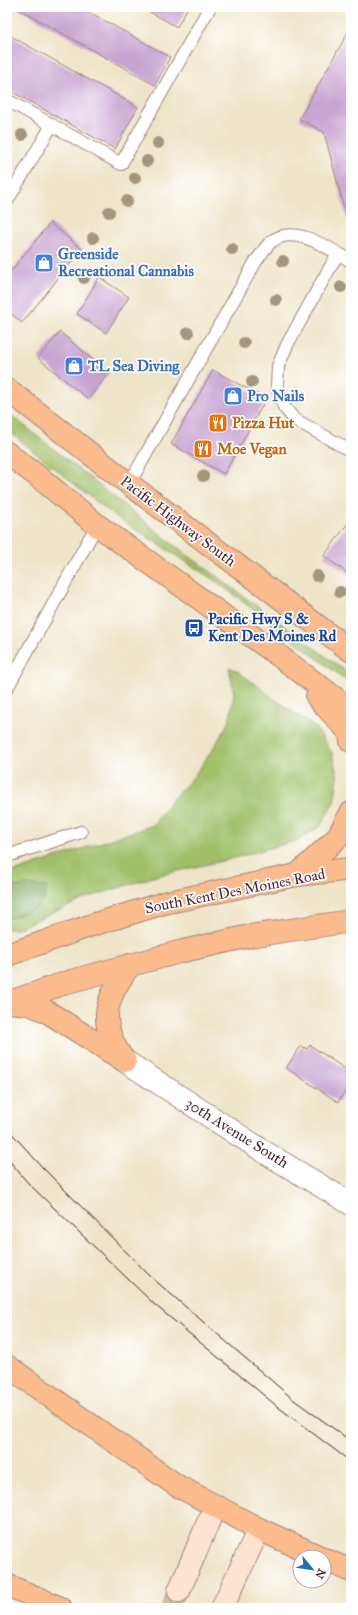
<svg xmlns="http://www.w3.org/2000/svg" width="358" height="1615" font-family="'IM FELL Great Primer',serif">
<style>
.green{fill:#9fbf68;stroke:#746f4a}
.forest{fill:#7fa65c;stroke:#646244}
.building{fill:#c7a3d1}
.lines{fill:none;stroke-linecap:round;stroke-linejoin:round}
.secondary-tunnel{stroke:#cdbda8;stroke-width:22;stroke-dasharray:22 11;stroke-linecap:butt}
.lane-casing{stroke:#9c8279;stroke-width:14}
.street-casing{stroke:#9c8279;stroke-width:24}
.secondary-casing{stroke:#9c8279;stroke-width:24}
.primary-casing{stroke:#9c8279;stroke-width:24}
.highway-casing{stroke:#9c8279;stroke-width:24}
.lane{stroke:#fff;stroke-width:12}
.street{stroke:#fff;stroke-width:22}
.secondary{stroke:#fde4d1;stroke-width:22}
.primary{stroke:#fbbb8d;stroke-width:22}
.highway{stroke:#fbbb8d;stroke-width:22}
.tram{stroke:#4a1f2b;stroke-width:1}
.tree{fill:#a4967d}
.labels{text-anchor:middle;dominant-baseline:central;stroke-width:3.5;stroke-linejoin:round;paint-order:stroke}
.shop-label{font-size:15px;font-weight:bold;fill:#366cbe;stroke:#fff;text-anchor:start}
.food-label{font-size:15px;font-weight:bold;fill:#c56008;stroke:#fff;text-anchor:start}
.street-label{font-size:15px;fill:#4a1f2b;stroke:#fff}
.transit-label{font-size:15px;font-weight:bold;fill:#164399;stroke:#fff;text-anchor:start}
</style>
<rect width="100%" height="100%" fill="#fff"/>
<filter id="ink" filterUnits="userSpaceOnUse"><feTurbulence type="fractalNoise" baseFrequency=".025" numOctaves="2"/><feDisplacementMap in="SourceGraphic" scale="8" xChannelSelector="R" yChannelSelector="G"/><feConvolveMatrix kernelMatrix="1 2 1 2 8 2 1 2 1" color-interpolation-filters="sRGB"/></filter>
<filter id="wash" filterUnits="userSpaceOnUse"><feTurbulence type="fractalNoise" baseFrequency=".012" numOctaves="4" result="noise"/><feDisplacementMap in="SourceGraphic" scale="16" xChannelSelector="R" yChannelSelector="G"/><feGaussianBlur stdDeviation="0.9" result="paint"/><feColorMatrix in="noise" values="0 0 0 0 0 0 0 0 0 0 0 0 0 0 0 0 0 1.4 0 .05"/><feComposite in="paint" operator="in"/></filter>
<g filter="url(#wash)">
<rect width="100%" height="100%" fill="#eee4c7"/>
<g class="green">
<path d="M7,412L178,548L351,675V684L217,582L112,514L7,430Z"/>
<path d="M229,667L239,672L272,697L316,728L332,753L338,778L334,802L320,827L298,840L235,858L156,876L87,898L16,929H7V919L39,907L26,885L7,888V874L153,825L174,797L191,780L211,752L229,722L234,694Z"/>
</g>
<path class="forest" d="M26,885L47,887C46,910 25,912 7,919V888Z"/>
<g id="blocks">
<g class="building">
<path d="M15,7H80L170,57L155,85Z"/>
<path d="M141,7H188L177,27Z"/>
<path d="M351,27V221L347,219L324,132L299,119Z"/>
<path d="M7,34L138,107L115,149L7,89Z"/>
<path d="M50,223L82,249L22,323L7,310V276Z"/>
<path d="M99,277L129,297L106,333L77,314Z"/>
<path d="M60,332L109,373L88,399L38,358Z"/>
<path d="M213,370L266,399L224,474L171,444Z"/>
<path d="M351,519V576L324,556Z"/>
<path d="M310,1045L351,1073V1083L338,1102L286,1068L301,1046L307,1049Z"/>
</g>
</g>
</g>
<g filter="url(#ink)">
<use href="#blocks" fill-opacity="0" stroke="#9c8279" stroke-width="1"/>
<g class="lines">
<path class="secondary-tunnel" d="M172,1608L179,1591"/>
<defs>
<g id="lane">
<path d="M7,100L52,125L7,201"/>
<path d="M52,125L121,164L210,7"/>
<path d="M338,253L287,345L278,366L277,386L284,407L294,419L351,451"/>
<path d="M129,484L256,261C261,255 265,247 271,242C294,223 330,249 351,261"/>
<path d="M7,688L97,525"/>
<path d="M7,856L81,832"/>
</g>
<path id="street" d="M125,1061L266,1153L351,1204"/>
<g id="secondary">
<path d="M179,1591L215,1506"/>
<path d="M222,1608L259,1529"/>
</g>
<g id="primary">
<path d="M7,389L129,484L351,651"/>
<path d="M7,453L40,478L97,525L278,655L351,710"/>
<path d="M317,697L350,733L351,741"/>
<path d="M297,875L337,838L351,813"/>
<path d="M7,955L92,925L164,903L297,875L351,869"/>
<path d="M10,1002L29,1004L46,1011L125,1061"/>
<path d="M7,1003L71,981L183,951L250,936L351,921"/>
<path d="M123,1059C97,1022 105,999 130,965"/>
</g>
<g id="highway">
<path d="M7,1366L176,1485L259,1529L320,1557"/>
<path d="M324,1559L351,1571"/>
<path d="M7,1585L61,1608"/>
</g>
</defs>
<use href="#lane" class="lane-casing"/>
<use href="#street" class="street-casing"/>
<use href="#secondary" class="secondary-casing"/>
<use href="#primary" class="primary-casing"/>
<use href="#highway" class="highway-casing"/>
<use href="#lane" class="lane"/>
<use href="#street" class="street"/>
<use href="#secondary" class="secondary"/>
<use href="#primary" class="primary"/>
<use href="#highway" class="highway"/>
<g class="tram">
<path d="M7,1128L43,1168L151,1277L294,1400L351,1441"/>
<path d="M7,1158L28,1183L155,1305L278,1407L351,1462"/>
</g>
</g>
<g class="tree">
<circle cx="22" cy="135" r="6"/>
<circle cx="158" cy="143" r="6"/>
<circle cx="147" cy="161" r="6"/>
<circle cx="135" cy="178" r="6"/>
<circle cx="127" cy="201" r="6"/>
<circle cx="109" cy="212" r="6"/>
<circle cx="93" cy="238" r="6"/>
<circle cx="232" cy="249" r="6"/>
<circle cx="283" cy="261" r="6"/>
<circle cx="84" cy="278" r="6"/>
<circle cx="341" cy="287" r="6"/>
<circle cx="276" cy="300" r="6"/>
<circle cx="188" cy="333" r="6"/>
<circle cx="244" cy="343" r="6"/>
<circle cx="252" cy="382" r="6"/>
<circle cx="203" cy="476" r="6"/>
<circle cx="317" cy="576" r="6"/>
<circle cx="340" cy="592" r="6"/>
</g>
</g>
<defs>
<symbol id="shop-square" viewBox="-11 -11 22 22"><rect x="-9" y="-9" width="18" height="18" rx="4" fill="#3f7fe0" stroke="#fff"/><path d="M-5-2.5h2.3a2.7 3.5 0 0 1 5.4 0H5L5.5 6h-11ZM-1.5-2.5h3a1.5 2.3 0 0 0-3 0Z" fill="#fff"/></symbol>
<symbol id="restaurant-square" viewBox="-11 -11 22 22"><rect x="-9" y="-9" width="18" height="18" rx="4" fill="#e8710a" stroke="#fff"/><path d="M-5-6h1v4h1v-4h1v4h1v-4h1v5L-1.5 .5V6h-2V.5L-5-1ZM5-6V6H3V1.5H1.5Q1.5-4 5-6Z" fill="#fff"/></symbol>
<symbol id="bus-square" viewBox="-11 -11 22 22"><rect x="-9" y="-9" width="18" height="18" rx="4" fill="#1a4fb4" stroke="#fff"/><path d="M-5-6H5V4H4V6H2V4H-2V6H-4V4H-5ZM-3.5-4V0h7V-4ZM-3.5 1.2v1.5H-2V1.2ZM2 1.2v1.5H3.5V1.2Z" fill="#fff"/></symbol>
</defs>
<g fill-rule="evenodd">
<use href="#shop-square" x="33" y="252" width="22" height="22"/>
<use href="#shop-square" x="63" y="355" width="22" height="22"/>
<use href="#shop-square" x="222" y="385" width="22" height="22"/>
<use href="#restaurant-square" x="207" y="412" width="22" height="22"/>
<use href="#restaurant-square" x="192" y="438" width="22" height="22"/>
<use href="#bus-square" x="183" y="617" width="22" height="22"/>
</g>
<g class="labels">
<g class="shop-label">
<text x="58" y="254">Greenside<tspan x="58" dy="17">Recreational Cannabis</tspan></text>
<text x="88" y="366">TL Sea Diving</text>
<text x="247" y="396">Pro Nails</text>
</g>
<g class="food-label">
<text x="232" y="423">Pizza Hut</text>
<text x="217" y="449">Moe Vegan</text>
</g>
<g class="street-label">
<text transform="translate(178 521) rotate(37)">Pacific Highway South</text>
<text transform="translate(235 891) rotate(-11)">South Kent Des Moines Road</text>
<text transform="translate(237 1133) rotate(32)">30th Avenue South</text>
</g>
<g class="transit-label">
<text x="208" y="619">Pacific Hwy S &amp;<tspan x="208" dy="17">Kent Des Moines Rd</tspan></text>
</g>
</g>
<rect width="358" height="1615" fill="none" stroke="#fff" stroke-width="24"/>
<g transform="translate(312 1569) rotate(119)"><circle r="19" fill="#ffffff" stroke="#b7a5aa"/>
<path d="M0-3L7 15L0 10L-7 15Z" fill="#1f6fb2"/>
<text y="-6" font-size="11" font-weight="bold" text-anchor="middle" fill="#4a1f2b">N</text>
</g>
</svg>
